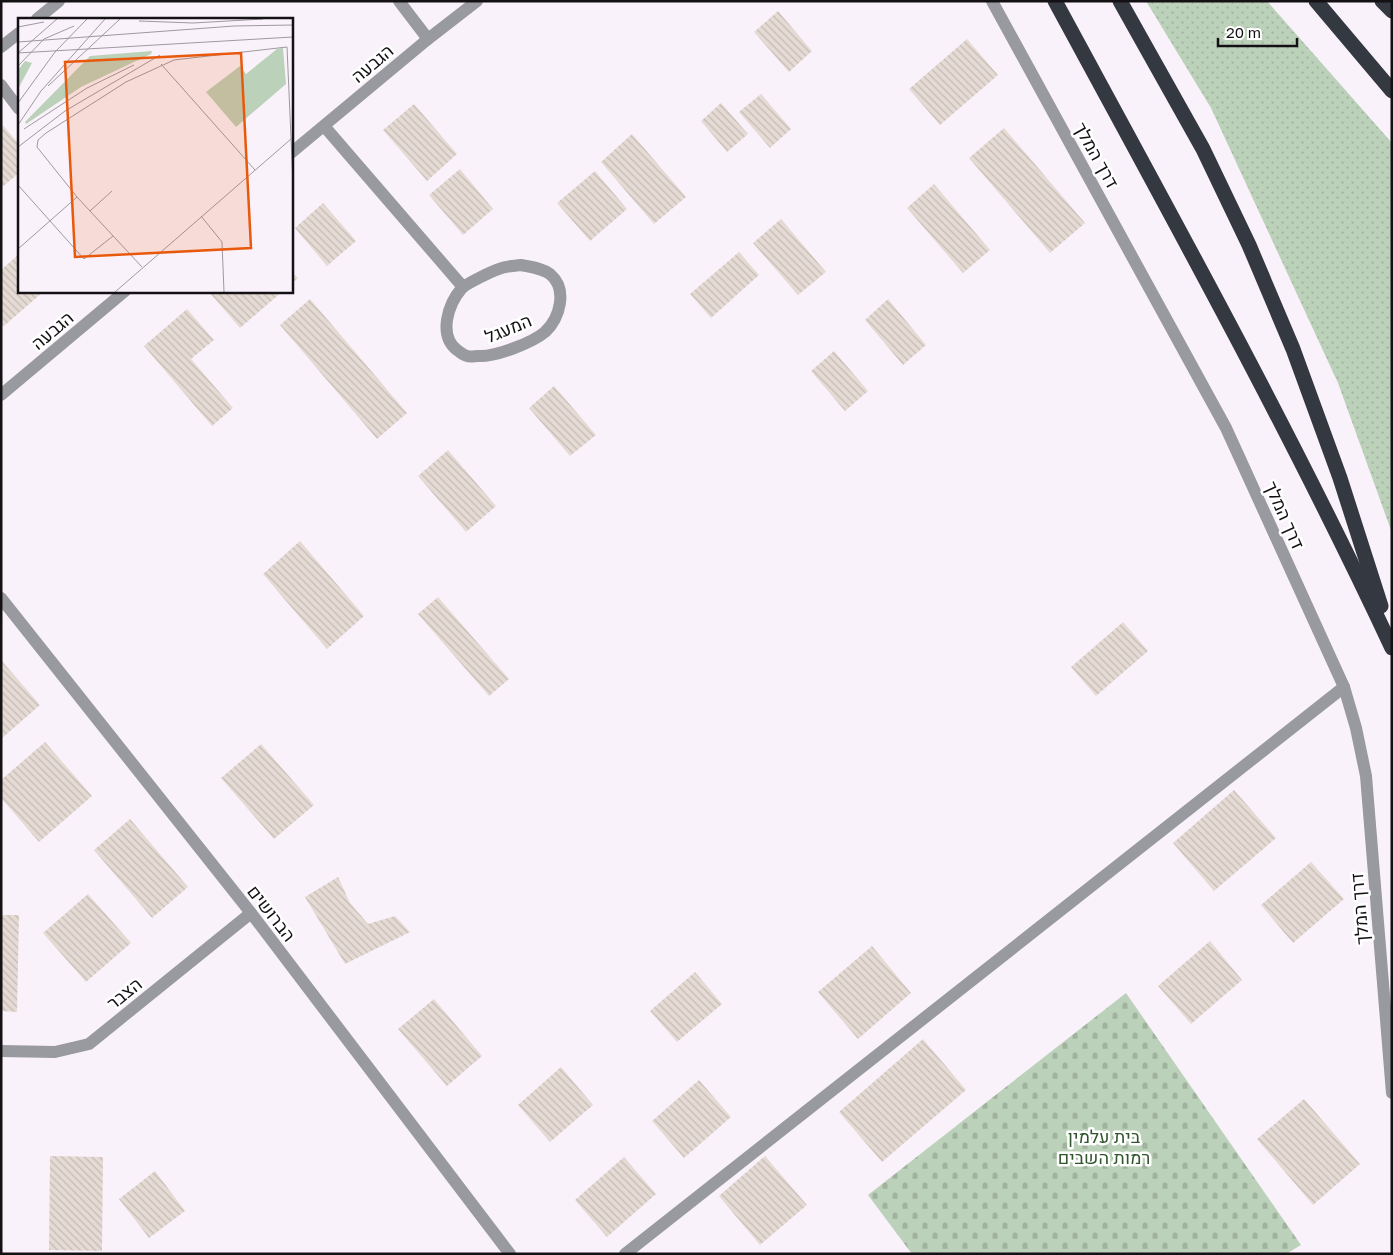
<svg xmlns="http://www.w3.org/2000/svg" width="1393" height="1255" font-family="'Golos Text',Heebo,sans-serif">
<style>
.grass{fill:url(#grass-dots)}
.cemetery{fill:url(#cemetery-stones)}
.building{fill:url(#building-back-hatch)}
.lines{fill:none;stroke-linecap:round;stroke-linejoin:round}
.street{stroke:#989a9f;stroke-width:12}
.highway{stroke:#343840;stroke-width:15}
.labels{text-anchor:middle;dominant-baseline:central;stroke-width:5;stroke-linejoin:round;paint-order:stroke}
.street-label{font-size:18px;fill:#141114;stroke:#fff}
.park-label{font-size:18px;fill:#31552c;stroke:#fff}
.inset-road{fill:none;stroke:#9e989f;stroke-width:1}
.view{fill:#e8590c;fill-opacity:0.15;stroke:#e8590c;stroke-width:2.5}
.inset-edge{fill:none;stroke:#141114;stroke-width:2.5}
</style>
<defs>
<pattern id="grass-dots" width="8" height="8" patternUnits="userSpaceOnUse" patternTransform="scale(1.25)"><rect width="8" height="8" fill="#bcd1b9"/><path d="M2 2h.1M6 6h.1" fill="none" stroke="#a1b29e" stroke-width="1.8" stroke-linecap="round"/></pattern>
<pattern id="cemetery-stones" width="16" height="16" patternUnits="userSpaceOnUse" patternTransform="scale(1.25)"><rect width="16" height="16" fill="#bcd1b9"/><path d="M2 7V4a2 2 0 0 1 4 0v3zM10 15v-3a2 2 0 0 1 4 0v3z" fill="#a1b29e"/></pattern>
<pattern id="building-back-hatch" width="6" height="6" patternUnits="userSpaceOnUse" patternTransform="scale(1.25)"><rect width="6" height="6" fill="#e6dbd4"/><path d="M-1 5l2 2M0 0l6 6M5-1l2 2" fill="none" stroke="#c4bbb5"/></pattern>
</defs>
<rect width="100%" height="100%" fill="#faf2fb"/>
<path class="grass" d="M1146,1H1267L1392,143V533L1338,383L1211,108Z"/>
<path class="cemetery" d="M1126,993L1301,1245L1286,1254H912L868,1195Z"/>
<g class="building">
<path d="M778,11L812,51L789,72L754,32Z"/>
<path d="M967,39L998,75L940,125L909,89Z"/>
<path d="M761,94L791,129L770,148L739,112Z"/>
<path d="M721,103L748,134L727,152L701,121Z"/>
<path d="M414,104L457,154L427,181L383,130Z"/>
<path d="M1,123L19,144V173L1,188Z"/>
<path d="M1004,128L1085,223L1050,253L969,158Z"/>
<path d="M632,134L686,197L654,224L601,162Z"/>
<path d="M460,169L493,209L463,235L429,195Z"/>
<path d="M595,171L627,209L590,241L557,203Z"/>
<path d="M934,184L990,250L963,273L907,208Z"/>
<path d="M323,203L356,241L327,266L295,228Z"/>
<path d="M781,219L826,272L798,295L753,243Z"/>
<path d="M739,252L759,275L711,318L690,294Z"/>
<path d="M19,254V291H44L4,326L1,323V270Z"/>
<path d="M291,271L298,278L291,284Z"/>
<path d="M208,291H283L240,328Z"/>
<path d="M310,299L407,413L377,439L280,325Z"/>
<path d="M888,299L926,345L903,365L865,320Z"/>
<path d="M187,309L214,340L191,359L233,408L212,426L144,346Z"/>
<path d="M834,351L868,391L845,411L811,371Z"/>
<path d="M554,386L596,435L570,456L529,408Z"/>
<path d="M448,450L496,506L466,532L418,476Z"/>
<path d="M300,541L364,616L327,649L263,574Z"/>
<path d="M438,597L509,679L489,696L418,614Z"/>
<path d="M1123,622L1148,651L1096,696L1071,667Z"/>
<path d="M1,660L40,705L1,739Z"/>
<path d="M45,742L92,796L39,842L1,798V780Z"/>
<path d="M261,744L314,805L274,839L221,778Z"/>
<path d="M1234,790L1276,838L1214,891L1173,843Z"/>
<path d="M130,819L188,887L152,918L94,850Z"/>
<path d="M1311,862L1344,899L1293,943L1261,905Z"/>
<path d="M338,877L350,903L368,924L395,916L410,932L345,964L305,897Z"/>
<path d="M88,894L131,943L86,982L43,933Z"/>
<path d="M1,915H19L17,1012L1,1011Z"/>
<path d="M1210,941L1242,980L1191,1024L1158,986Z"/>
<path d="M872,946L911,993L858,1039L818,992Z"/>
<path d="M695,972L722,1004L677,1042L650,1011Z"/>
<path d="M434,999L482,1056L447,1086L398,1029Z"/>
<path d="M923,1039L966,1090L882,1162L839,1112Z"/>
<path d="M561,1067L593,1105L550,1142L518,1105Z"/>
<path d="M699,1080L731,1117L684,1158L652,1121Z"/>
<path d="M1304,1099L1360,1164L1313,1205L1257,1139Z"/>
<path d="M50,1156L103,1157L102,1251L49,1250Z"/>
<path d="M765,1156L807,1205L760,1245L719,1196Z"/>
<path d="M624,1157L656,1194L607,1237L575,1200Z"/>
<path d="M155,1171L185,1211L149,1238L119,1199Z"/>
</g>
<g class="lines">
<g class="street">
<path d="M399,1L428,39"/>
<path d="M992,1L1226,428L1344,687L1356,728L1366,776L1392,1093"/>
<path d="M37,19L59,1"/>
<path d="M1,47L19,33"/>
<path d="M1,85L19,109"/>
<path d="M324,126L463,287"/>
<path d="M291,153L428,39L477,1"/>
<path d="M521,265C531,267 542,268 550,274C568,289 560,318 545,332C532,343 495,357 478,356C475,356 470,357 467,356C463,355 460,352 457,350C438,335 448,304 462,288C466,284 492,271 499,269C505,266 514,266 521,265Z"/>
<path d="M1,395L125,291"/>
<path d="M1,598L251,913L510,1254"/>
<path d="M1,1051L55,1052L89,1044L251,913"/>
<path d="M625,1254L1344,687"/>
</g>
<g class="highway">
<path d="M1055,1C1171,215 1289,428 1392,648"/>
<path d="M1120,1L1203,149L1249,245L1293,349L1340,478L1381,606"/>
<path d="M1316,1L1392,91"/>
<path d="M1382,1L1392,11"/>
</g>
</g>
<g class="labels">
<g class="street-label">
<text transform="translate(372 63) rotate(-40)">הגבעה</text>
<text transform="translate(1097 155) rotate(61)">דרך המלך</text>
<text transform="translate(508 328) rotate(-22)">המעגל</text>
<text transform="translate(52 330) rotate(-40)">הגבעה</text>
<text transform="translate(1285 515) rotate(66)">דרך המלך</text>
<text transform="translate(1359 909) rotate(-95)">דרך המלך</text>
<text transform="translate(272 913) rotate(52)">הברושים</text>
<text transform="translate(124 993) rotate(-39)">הצבר</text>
</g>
<g class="park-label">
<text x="1104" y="1136">בית עלמין<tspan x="1104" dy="21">רמות השבים</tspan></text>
</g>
</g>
<g transform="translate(18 18)">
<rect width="275" height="275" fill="#faf2fb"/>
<path d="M134,33L133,36L63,69L8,106L7,104L72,38ZM7,43L14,45L0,71V52Z" fill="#bcd1b9"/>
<path d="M265,30L268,66L218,109L188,74L222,48L228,56L259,31Z" fill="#bcd1b9"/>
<path class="inset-road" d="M121,3L175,5L245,1M0,9L26,4M0,24L216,8L275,7M0,35L275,19M0,35L39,1M143,46L237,152M0,48L26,21L56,8M30,68L102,1M0,85L37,34L69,1M0,107L23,73L87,1M6,111L69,70L116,47M0,129L47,93L142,37M0,167L66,241L95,218M72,193L94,173M183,198L204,224L206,274M0,231L59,179M124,249L59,179L19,129L20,122L28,115L108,64L156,42L269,29L275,165M97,274L273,121"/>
<path class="view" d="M223,35L233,230L57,239L47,44Z"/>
<rect width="275" height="275" class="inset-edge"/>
</g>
<rect width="1393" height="1255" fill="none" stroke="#141114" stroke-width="5"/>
<path d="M1218 38v8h79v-8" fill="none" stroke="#141114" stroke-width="2.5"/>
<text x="1226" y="38" font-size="15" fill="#141114" stroke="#ffffff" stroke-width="4" paint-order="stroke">20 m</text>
</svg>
